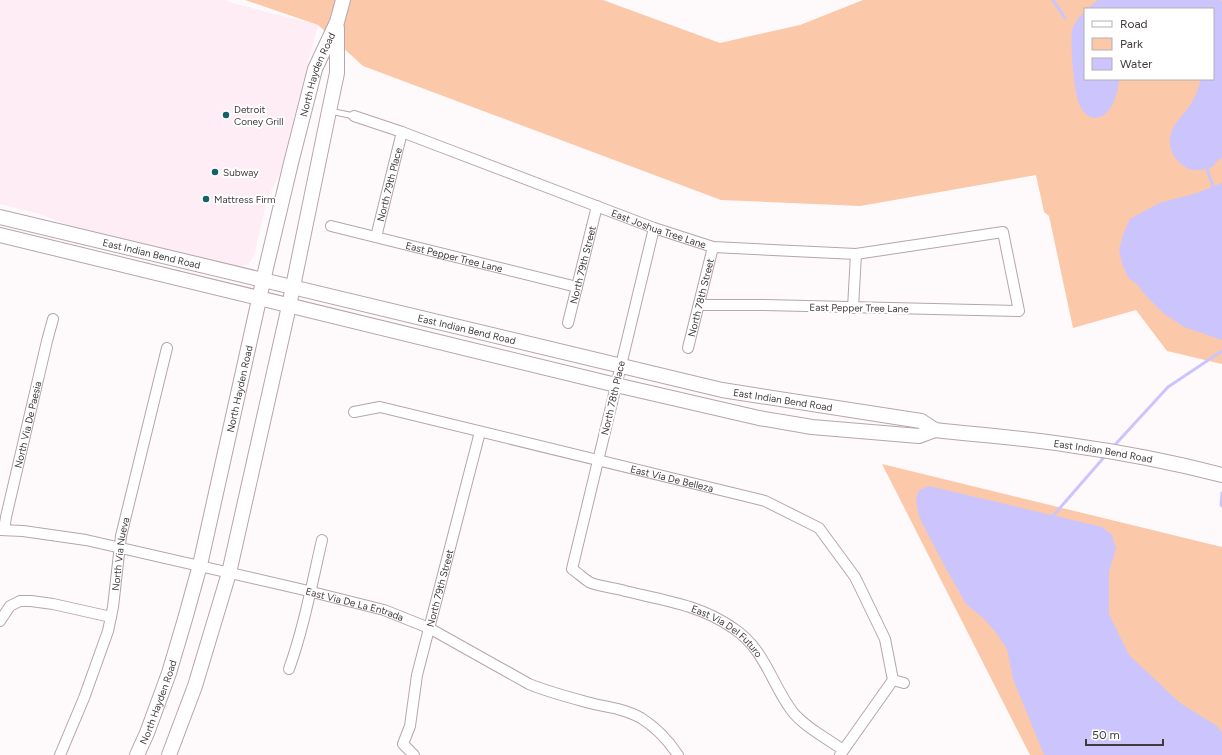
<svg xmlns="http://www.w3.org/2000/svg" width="1222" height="755" font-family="Figtree,sans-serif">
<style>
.built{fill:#feedf4}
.green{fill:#fbc8aa;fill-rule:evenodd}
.water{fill:#ccc5fd}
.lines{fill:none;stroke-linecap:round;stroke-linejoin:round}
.stream{stroke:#ccc5fd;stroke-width:3}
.service-casing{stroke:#b7a4ac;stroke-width:7}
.minor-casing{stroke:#b7a4ac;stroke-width:12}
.secondary-casing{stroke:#b7a4ac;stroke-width:16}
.service{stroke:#fff;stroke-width:5}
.minor{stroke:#fff;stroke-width:10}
.secondary{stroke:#fff;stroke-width:14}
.poi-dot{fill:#136366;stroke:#fff;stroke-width:1.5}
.labels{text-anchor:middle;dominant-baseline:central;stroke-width:4;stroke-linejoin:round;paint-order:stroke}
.street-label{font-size:10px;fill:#423a3d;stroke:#fff}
.poi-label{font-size:10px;fill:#423a3d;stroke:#fff;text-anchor:start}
</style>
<rect width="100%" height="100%" fill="#fefafb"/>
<path class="built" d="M0,0H226L233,3L318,25L279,176L269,195L266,204L254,256L248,265L237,267L76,229L40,214L0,204Z"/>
<g class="green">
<path d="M245,0H603L720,43L800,25L863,0H1222V364L1167,351L1136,310L1073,328L1049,216L1044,212L1036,175L860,206L721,200L363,66L318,25ZM1085,9H1213V79H1085Z"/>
<path d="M882,464L1222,547V755H1030Z"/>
</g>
<g class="water">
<path d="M1098,0H1220L1222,2V157L1214,164V166C1201,171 1190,173 1180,163C1174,158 1171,152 1170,144C1169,124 1183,118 1192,102C1196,95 1199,87 1201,79H1213V9H1087Z"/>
<path d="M1085,11V79H1119C1118,91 1114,110 1102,116C1098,118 1094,118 1090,117C1087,115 1083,112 1081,108C1074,98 1070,45 1072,32C1073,23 1079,17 1085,11Z"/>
<path d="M1222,183V340L1184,327L1163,313L1145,295L1137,284L1129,279L1122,264L1119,250L1124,232L1130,219L1159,203L1197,193Z"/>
<path d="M929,486L1102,527L1112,535L1116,548L1109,572V614L1129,655L1180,703L1217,726L1222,733V755H1044L1013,679L1007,649L994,630L983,618L966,604L944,565L919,517L916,499L919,490Z"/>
</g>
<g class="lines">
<g class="stream">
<path d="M1053,0L1065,18"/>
<path d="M1206,166L1214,189"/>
<path d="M1112,448L1168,387L1222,351"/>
<path d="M1222,493L1221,505L1222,506"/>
<path d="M1052,517L1106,455"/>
</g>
<defs>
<path id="service" d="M330,111L354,116"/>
<g id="minor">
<path id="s1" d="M354,116L402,132L654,228L713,247L856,254L1003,232L1019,311L764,305H699"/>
<path id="s2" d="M331,226L577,287"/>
<path id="s3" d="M654,228L572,569C578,573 583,578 589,582C596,586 616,588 625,591C663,600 700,605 733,628C765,649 771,683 792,711C803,726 828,739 843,750"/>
<path id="s4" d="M376,237L402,132"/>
<path d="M853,308L856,254"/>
<path id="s5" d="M568,323L597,206"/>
<path id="s6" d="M688,348L713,247"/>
<path id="s7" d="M354,412L380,407L745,496L765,501L819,528L855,577L885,639L893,680L840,755"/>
<path id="s8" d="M0,530L23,531L86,540L300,589L384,610L429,628L529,684C551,693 572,698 594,704C610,707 627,710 641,718C657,728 668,740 678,755"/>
<path id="s9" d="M4,530L6,517L47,341L53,319"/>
<path d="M0,621L10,606L20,601H31L53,604L111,617"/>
<path d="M289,669C304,627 312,583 322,540"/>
<path d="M893,680L904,683"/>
<path id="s10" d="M60,755L84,698L108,631L113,607L121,536L167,348"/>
<path id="s11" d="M414,755L403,744L410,726L417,675L480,432"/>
</g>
<g id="secondary">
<path id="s12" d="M0,217L722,390L921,421L935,430C980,435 1025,438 1069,445C1120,452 1172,462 1222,475"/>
<path d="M0,235L616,385L759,418L812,427L919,436L935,430"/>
<path id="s13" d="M137,755L147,733L169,673L185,619L200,565L266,268L291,163L315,69L337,22L343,0"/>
<path d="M169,755L195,686L229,573L289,306L329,111L337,73V28"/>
</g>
</defs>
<use href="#service" class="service-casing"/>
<use href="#minor" class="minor-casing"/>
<use href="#secondary" class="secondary-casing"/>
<use href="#service" class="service"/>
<use href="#minor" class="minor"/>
<use href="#secondary" class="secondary"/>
</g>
<g class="poi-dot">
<circle cx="226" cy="115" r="4"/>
<circle cx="215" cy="172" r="4"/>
<circle cx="206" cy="199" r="4"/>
</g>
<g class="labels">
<g class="street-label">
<text stroke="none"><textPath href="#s13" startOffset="705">North Hayden Road</textPath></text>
<text stroke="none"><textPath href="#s4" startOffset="54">North 79th Place</textPath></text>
<text stroke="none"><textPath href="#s1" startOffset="325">East Joshua Tree Lane</textPath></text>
<text stroke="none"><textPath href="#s12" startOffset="156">East Indian Bend Road</textPath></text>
<text stroke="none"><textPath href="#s2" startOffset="127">East Pepper Tree Lane</textPath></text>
<text stroke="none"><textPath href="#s5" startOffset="60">North 79th Street</textPath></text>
<text stroke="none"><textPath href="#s6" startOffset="52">North 78th Street</textPath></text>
<text transform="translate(859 308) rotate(1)">East Pepper Tree Lane</text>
<text stroke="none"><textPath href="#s12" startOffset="480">East Indian Bend Road</textPath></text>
<text stroke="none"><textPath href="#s13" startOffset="381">North Hayden Road</textPath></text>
<text transform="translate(613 398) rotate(-77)">North 78th Place</text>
<text stroke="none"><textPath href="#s12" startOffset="804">East Indian Bend Road</textPath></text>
<text stroke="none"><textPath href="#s9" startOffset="108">North Via De Paesia</textPath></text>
<text stroke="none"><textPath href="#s12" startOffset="1130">East Indian Bend Road</textPath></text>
<text stroke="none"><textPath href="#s7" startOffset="327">East Via De Belleza</textPath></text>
<text stroke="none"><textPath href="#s10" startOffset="211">North Via Nueva</textPath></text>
<text stroke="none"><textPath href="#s11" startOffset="176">North 79th Street</textPath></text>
<text stroke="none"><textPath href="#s8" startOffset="363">East Via De La Entrada</textPath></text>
<text stroke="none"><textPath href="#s3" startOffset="521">East Via Del Futuro</textPath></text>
<text stroke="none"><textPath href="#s13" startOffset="57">North Hayden Road</textPath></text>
</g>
<g class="poi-label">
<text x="234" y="109">Detroit<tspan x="234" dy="12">Coney Grill</tspan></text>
<text x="223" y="172">Subway</text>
<text x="214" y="199">Mattress Firm</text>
</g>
</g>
<rect x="1084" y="8" width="130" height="72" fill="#ffffff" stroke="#b3b0b1"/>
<rect x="1092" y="21" width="20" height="6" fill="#ffffff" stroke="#b3b0b1"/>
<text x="1120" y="28" font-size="12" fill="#423a3d">Road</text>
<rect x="1092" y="38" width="20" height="12" fill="#fbc8aa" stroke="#b3b0b1"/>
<text x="1120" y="48" font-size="12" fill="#423a3d">Park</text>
<rect x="1092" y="58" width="20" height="12" fill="#ccc5fd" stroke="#b3b0b1"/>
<text x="1120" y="68" font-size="12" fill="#423a3d">Water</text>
<path d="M1086 739v6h77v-6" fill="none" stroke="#423a3d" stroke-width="2"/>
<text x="1092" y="739" font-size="12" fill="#423a3d" stroke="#ffffff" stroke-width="3" paint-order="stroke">50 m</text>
</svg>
